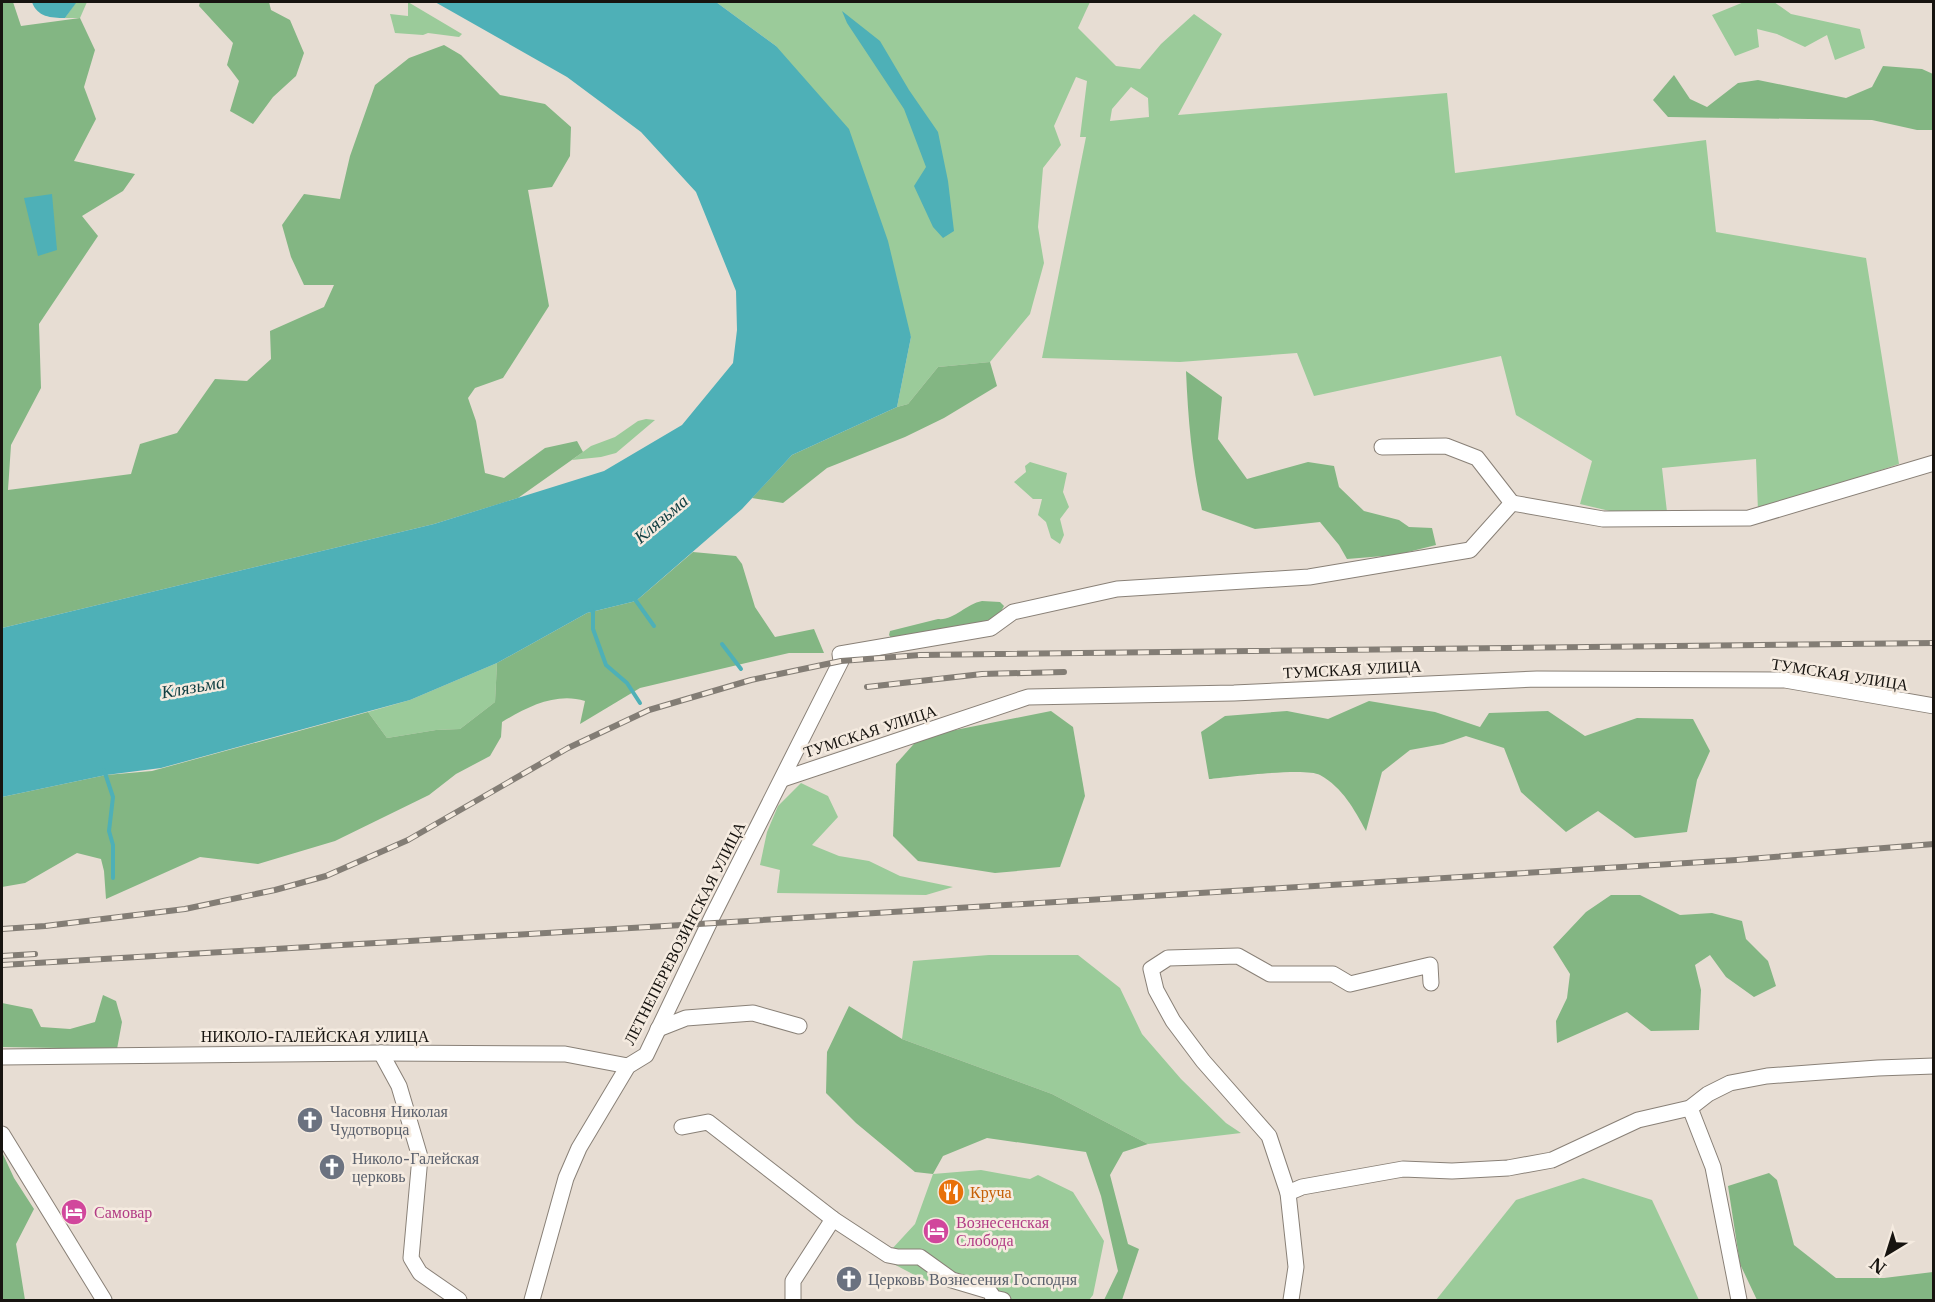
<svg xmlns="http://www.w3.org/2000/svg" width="1935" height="1302" font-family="'Libre Baskerville',serif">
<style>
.green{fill:#9bcb9a;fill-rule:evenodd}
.forest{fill:#83b683}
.water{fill:#4eb0b7}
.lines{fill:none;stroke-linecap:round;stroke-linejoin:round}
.stream{stroke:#4eb0b7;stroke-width:4}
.minor-casing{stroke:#898077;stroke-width:17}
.minor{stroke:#fff;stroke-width:15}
.rail-casing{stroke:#837d75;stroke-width:6}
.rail{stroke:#f5ebe0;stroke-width:4;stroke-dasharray:11;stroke-linecap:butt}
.labels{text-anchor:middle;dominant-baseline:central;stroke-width:5;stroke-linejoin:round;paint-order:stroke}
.street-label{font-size:16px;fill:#171410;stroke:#f5ebe0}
.worship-label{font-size:16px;fill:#5b616d;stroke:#f5ebe0;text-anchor:start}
.food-label{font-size:16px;fill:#c56008;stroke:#f5ebe0;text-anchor:start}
.hotel-label{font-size:16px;fill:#b23c85;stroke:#f5ebe0;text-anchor:start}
.water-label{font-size:18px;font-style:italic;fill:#124043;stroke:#f5ebe0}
</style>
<rect width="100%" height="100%" fill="#e7ddd3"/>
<g class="green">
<path d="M76,2H87L80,18H65Z"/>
<path d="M408,2L462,34L459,37L428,33L423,35L395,33L390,14L408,16Z"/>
<path d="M716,2H1090L1078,28L1116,66L1140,69L1161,44L1194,14L1222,34L1178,115L1447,93L1455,173L1706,140L1716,232L1866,258L1899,464L1758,511L1756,459L1662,468L1667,512H1614L1580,504L1592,461L1516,415L1501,356L1314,396L1297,353L1180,362L1042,358L1086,137H1080L1087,81L1076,77L1054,126L1061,145L1043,168L1038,227L1044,263L1030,314L990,362L938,367L908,404L897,407L911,337L776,46ZM1131,87L1148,98L1149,117L1110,121L1112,109Z"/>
<path d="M1744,2H1774L1791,14L1860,29L1865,48L1835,60L1827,35L1805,47L1777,34L1757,29L1759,47L1735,56L1712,15Z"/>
<path d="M646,419L655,420L616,453L601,457L572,460L591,446L615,437L638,421Z"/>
<path d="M1030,462L1067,473L1063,492L1069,507L1060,519L1064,535L1060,544L1051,538L1046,522L1038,515L1042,499H1033L1014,482L1026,472L1025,466Z"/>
<path d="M497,663L495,702L460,729L436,730L387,738L368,712L410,700Z"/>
<path d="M801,783L828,796L838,817L812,845L839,856L869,861L900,876L953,887L926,895L777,893L780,870L760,865L767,832L778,806Z"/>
<path d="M989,955H1078L1120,988L1142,1034L1181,1079L1226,1123L1241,1133L1148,1144L1052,1094L902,1039L913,961Z"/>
<path d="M981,1170L1030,1179L1038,1175L1073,1192L1104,1241L1093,1295L1089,1300H996L990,1294L924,1280L886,1260L891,1250L915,1224L933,1174Z"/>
<path d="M1583,1178L1652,1200L1699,1300H1436L1516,1200Z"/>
</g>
<g class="forest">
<path d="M2,2H13L21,26L80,18L95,50L84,87L96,119L74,161L135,174L123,191L82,216L98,236L39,324L41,388L11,445L8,490L131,474L140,444L177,433L215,379L247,381L271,359L270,331L324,307L334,285H304L291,257L282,225L304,194L340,199L350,156L375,85L409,58L444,45L461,55L500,95L545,104L571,127L570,156L552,187L528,190L549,306L503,378L475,388L468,398L476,421L485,473L504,478L545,448L577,441L583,452L518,498L434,524L2,628Z"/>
<path d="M200,2H269L271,10L290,20L304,53L296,76L273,97L253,124L230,111L239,81L227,65L233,43L199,6Z"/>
<path d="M1883,66L1922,69L1933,74V130H1917L1872,120L1668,117L1653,100L1674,75L1690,99L1707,107L1738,83L1758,80L1846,98L1872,87Z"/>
<path d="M990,362L997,386L944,418L905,437L827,468L783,503L752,498L792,455L897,407L908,404L938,367Z"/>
<path d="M1186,371L1222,397L1218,439L1247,479L1308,462L1334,466L1339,487L1364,511L1399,520L1409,527L1432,528L1436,545L1396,555L1347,559L1339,545L1320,522L1255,529L1202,510C1192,464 1188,419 1186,371Z"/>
<path d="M693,552L736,556L742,564L755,607L775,637L814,629L824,653H789L640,688L580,724L585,701C556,692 527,707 502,722L501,737L490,756L456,774L429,795L335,841L258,864L200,857L106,899L104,871L101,859L77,853L25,883L2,887V797L106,775L152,771L368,712L387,738L436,730L460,729L495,702L497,663L587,613L636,601Z"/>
<path d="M982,601L1000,602L1004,606L999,615L982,623L894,642L889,635L890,631L938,619C953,621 966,604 982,601Z"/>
<path d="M1369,701L1435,712L1480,727L1489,713L1548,711L1585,736L1637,718L1693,719L1710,751L1697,780L1687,832L1635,838L1598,811L1566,832L1521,792L1504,748L1466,736L1443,744L1410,750L1382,772L1366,831C1354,809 1343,788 1320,775C1306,767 1229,777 1209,779L1201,732L1225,716L1287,711L1328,719Z"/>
<path d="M1051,711L1073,727L1085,796L1060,867L995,873L918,861L893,836L896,764L920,737Z"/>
<path d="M1611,895H1640L1680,915L1712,913L1742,921L1746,939L1768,961L1776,986L1754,997L1726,977L1710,955L1695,965L1701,990L1699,1030L1651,1031L1627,1012L1557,1043L1556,1021L1567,998L1570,974L1553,947L1586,912Z"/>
<path d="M103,995L116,1001L122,1022L117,1049L2,1047V1003L32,1009L41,1027L70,1029L95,1022Z"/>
<path d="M849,1006L902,1039L1052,1094L1148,1144L1123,1152L1110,1175L1128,1244L1139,1249L1122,1300H1104L1118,1271L1101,1196L1086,1152L987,1138L943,1156L933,1174L915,1172L856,1123L826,1093L827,1052Z"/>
<path d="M2,1152L14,1178L34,1209L16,1244L25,1300H2Z"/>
<path d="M1769,1173L1777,1180L1794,1245L1836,1278H1884L1933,1272V1300H1757L1740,1264L1728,1186Z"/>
</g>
<g class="water">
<path d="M32,2H76V3L65,18C51,18 37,17 32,2Z"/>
<path d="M435,2H716L776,46L849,129L888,241L911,337L897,407L792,455L742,509L636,601L587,613L497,663L410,700L161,768L106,775L2,797V628L434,524L604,471L682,425L733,363L737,330L736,291L696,192L641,132L567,77Z"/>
<path d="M842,11L880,41L909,90L938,132L948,181L954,231L943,238L933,227L914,186L926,167L904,109L847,23Z"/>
<path d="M52,194L57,250L38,256L24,198Z"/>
</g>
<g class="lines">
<g class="stream">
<path d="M634,598L654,626"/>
<path d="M590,610L593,611V629L606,665L627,683L640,703"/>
<path d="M722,644L741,669"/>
<path d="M104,770L113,797L109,831L113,845V878"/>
</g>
<defs>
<g id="minor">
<path d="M1382,447L1446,446L1477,458L1512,503"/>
<path d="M783,779L1028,697L1234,693L1537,679L1785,680L1934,706"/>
<path d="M658,1029L686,1018L753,1013L799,1026"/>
<path d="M381,1053L399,1086L420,1157L411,1258L420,1273L459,1300"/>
<path d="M2,1057L381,1053L565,1054L628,1066"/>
<path d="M1690,1108L1713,1167L1739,1300"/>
<path d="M682,1127L708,1122L833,1219L888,1255L898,1257H920L952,1280L989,1291L994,1298L1003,1300"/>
<path d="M2,1134L104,1300"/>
<path d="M1288,1193L1302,1187L1403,1169L1452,1171L1508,1168L1552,1160L1638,1120L1690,1108L1708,1094L1730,1083L1767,1076L1822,1072L1878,1068L1934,1066"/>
<path d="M532,1300L566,1178L579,1148L628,1066L646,1055L713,915L841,661L840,654L991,628L1013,612L1117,589L1309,577L1470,550L1512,503L1603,519L1749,518L1934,463"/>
<path d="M793,1300V1281L833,1219"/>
<path d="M1291,1300L1296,1267L1288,1193L1269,1136L1203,1061L1173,1021L1156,990L1151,969L1168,958L1238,956L1270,974H1333L1350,984L1430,965L1431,983"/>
</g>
</defs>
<use href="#minor" class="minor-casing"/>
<use href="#minor" class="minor"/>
<defs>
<g id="rail">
<path d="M867,687L982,674L1064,672"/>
<path d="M2,929L45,926L185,909L275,890L326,876L408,840L568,748L649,710L751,680L841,661L920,655L1934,643"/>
<path d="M2,956L35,954"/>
<path d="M2,965L682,925L1736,860L1934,844"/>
</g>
</defs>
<use href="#rail" class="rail-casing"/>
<use href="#rail" class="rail"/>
</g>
<defs>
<symbol id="church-disc" viewBox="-11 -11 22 22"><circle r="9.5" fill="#6b7280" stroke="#f5ebe0"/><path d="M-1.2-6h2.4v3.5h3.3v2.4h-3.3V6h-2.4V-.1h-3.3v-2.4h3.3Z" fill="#fff"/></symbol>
<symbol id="restaurant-disc" viewBox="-11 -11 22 22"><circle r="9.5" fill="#e8710a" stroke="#f5ebe0"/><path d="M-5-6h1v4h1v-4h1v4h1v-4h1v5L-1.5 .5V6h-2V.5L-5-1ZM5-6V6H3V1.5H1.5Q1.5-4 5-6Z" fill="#fff"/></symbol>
<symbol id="hotel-disc" viewBox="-11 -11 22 22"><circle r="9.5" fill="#d1479c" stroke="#f5ebe0"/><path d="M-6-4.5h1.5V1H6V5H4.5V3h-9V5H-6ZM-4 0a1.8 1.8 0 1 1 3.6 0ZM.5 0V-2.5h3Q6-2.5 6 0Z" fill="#fff"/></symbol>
</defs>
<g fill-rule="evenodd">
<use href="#church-disc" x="295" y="1105" width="30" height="30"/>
<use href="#church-disc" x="317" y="1152" width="30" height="30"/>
<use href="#restaurant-disc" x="936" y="1177" width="30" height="30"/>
<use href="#hotel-disc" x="59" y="1197" width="30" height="30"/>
<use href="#hotel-disc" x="921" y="1216" width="30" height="30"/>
<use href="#church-disc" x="834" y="1264" width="30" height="30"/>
</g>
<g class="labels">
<g class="street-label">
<text transform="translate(1352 669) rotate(-3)">ТУМСКАЯ УЛИЦА</text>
<text transform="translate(1840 674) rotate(9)">ТУМСКАЯ УЛИЦА</text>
<text transform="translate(870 731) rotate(-18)">ТУМСКАЯ УЛИЦА</text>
<text transform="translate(684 933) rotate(-63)">ЛЕТНЕПЕРЕВОЗИНСКАЯ УЛИЦА</text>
<text x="315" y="1036">НИКОЛО-ГАЛЕЙСКАЯ УЛИЦА</text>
</g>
<g class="worship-label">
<text x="330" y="1111">Часовня Николая<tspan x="330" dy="18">Чудотворца</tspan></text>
<text x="352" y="1158">Николо-Галейская<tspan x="352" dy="18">церковь</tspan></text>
<text x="868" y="1279">Церковь Вознесения Господня</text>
</g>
<g class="food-label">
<text x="970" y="1192">Круча</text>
</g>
<g class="hotel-label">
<text x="94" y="1212">Самовар</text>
<text x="956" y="1222">Вознесенская<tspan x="956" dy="18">Слобода</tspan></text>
</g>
<g class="water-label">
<text transform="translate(661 519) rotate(-40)">Клязьма</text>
<text transform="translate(193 687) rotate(-10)">Клязьма</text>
</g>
</g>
<rect width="1935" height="1302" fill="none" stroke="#171410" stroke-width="6"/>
<g transform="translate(1887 1254) rotate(218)" stroke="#f5ebe0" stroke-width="4.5" paint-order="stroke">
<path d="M0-4.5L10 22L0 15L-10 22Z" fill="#171410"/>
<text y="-9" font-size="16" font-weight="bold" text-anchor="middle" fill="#171410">N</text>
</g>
</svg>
